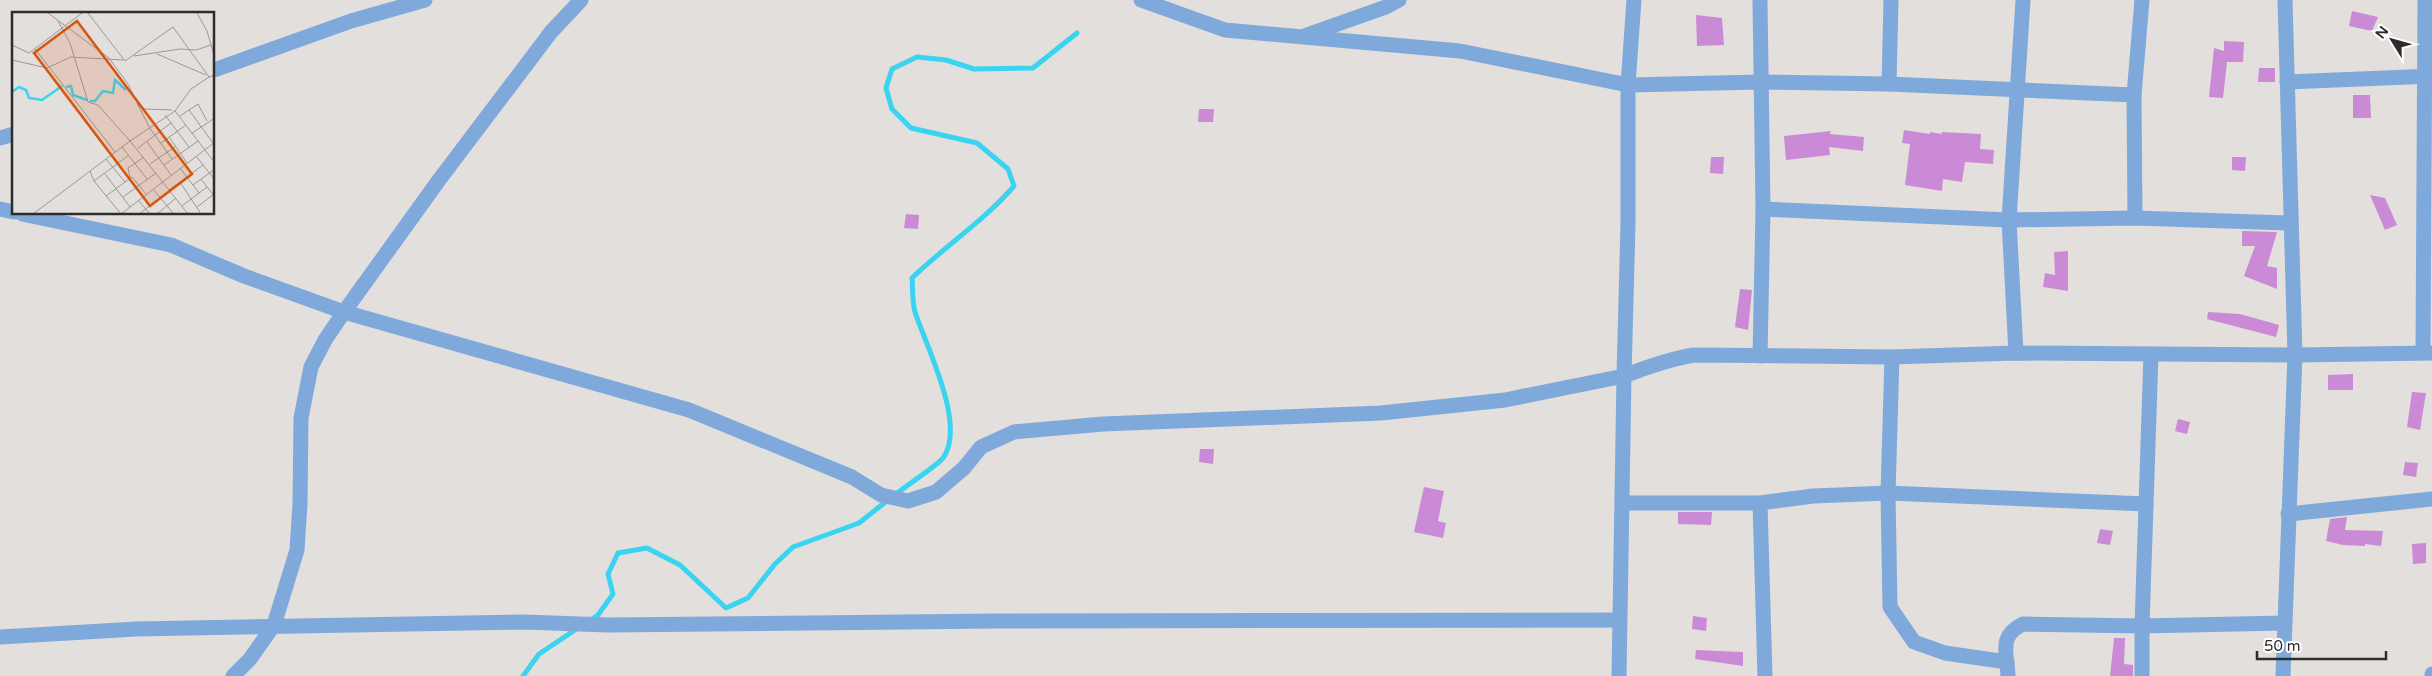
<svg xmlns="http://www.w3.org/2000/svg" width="2432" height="676" font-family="'Varela Round',sans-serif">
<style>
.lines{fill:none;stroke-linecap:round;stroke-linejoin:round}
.stream{stroke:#3bd4f0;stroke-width:5}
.building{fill:#cb8ad5}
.street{stroke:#7fa9da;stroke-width:15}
.inset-river{fill:none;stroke:#3bd4f0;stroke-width:2.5}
.inset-road{fill:none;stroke:#9b9896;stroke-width:1}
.view{fill:#d6550f;fill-opacity:0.15;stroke:#d6550f;stroke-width:2.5}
.inset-edge{fill:none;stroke:#2f2d2c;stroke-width:2.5}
</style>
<rect width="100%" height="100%" fill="#e3dfdc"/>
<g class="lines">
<g class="stream">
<path d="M895,495C904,487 938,465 943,458C967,425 926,346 915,312C912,302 913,289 912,278C945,246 984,221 1014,186L1008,169L977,143L911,128L892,109L886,88L892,69L917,57L946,60L974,69L1033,68L1077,33"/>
<path d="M589,621L598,615L613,594L608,574L618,553L647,548L680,565L726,608L748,598L775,564L793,547L859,523L888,500"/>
<path d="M523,676L539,654L578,628"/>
</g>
</g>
<g class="building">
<path d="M2352,11L2378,17L2372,31L2349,26Z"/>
<path d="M1696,15L1722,18L1724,45L1697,46Z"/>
<path d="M2224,41L2244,42L2243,62H2227L2223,98L2209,97L2214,48L2224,51Z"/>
<path d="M2259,68H2275V82H2258Z"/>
<path d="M2353,95H2370L2371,118H2353Z"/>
<path d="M1199,109H1214L1213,122H1198Z"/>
<path d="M1904,130L1930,134V132L1942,134V132L1981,134L1980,149L1994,150L1993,164L1965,162L1962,182L1943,179L1942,191L1905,185L1910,144L1902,143Z"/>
<path d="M1831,131L1830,134L1864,137L1863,151L1829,147L1830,155L1786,160L1784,136Z"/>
<path d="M1711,157H1724L1723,174L1710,173Z"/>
<path d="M2232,157H2246L2245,171L2232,170Z"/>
<path d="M2370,195L2385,198L2397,225L2385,230Z"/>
<path d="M906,214L919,215L918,229L904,228Z"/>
<path d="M2242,231L2277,232L2267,266L2277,268V289L2244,276L2255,246H2242Z"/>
<path d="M2068,251V291L2043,287L2045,273L2055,275L2054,252Z"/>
<path d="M1740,289L1752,290L1748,330L1735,327Z"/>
<path d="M2208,312L2240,314L2279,325L2276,337L2207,319Z"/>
<path d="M2353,374V390H2328V375Z"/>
<path d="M2412,392L2426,393L2420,430L2407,427Z"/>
<path d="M2178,419L2190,422L2187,434L2175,431Z"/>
<path d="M1200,449H1214L1213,464L1199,462Z"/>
<path d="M2405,462L2418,463L2416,477L2403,475Z"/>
<path d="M1424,487L1444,491L1438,521L1446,523L1443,538L1414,532Z"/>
<path d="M1678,512H1712L1711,525L1678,524Z"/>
<path d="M2347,517L2345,530L2383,531L2381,546L2365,544V546L2343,545L2326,541L2330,519Z"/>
<path d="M2100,529L2113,531L2110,545L2097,543Z"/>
<path d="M2426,543V563L2413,564L2412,544Z"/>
<path d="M1693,616L1707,618L1706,631L1692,629Z"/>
<path d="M2114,638H2125L2124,664L2133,665V676H2110Z"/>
<path d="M1696,650L1743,652V666L1695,659Z"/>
</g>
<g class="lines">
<g class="street">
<path d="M1141,0L1225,30L1460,51L1628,85L1761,82L1889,84L2134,95"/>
<path d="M1760,0L1763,209L1760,356"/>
<path d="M1304,36L1386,7L1399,0"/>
<path d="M214,70L351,21L425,0"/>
<path d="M2287,82L2432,76"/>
<path d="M1889,84L1891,0"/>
<path d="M0,138L14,134"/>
<path d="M0,209L14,212"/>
<path d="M1763,209L2009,220L2135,218L2290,223"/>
<path d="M22,214L171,245L244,276L344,312L689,410L852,477L881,495L908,501L936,492L964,468L981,447L1014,432L1103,424L1381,413L1505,400L1624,376L1628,224V85L1634,0"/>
<path d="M2135,218L2134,95L2142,0"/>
<path d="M2016,353L2009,220L2023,0"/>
<path d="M2423,353L2425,0"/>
<path d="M1892,357L1888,493L1890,607L1914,642L1945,653L2007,662"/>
<path d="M1623,503H1760L1813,496L1888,493L2146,504"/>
<path d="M1760,503L1765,676"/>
<path d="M2288,514L2432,499"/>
<path d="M0,637L136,629L524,622L608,625L996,621L1619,620"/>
<path d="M233,676L250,659L274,625L297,550L300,504L301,418L311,367L325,340L344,312L439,180L551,32L581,0"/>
<path d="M1619,676L1624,376C1647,367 1669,359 1694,355L1892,357L2016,353L2295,355L2432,353"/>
<path d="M2008,676C2007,652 1998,636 2023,624L2142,626L2284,623"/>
<path d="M2142,676V626L2151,354"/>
<path d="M2283,676L2295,355L2285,0"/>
<path d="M2432,676V674"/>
</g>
</g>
<g transform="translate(12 12)">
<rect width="202" height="202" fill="#e3dfdc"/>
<path class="inset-river" d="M54,75L59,74L61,83L75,88M0,80L7,75L14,78L17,86L30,88L50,74M78,89H83L91,79L101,81L103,68L114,78"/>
<path class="inset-road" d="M36,1L97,46L116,72L137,115L160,147M76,1L113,49L161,15L197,65L203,63M185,1L195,19L203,46M46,9L58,31L76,90L86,93L118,129L163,99L179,77L197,65M0,33L17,41L70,1M23,37L103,140M145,42L194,63M122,44L168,37L184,38L199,33M0,48L35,56L59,45L111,48M125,93L133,97L160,98M177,98L201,131M163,99L203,151M153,103L177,135M168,104L186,92L195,109M180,121L203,106M157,125L175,151M135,130L159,163M149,131L174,113M110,135L135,167M126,136L159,111M184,144L203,168M94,147L113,170M138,152L164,134M152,153L186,129M168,156L187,181M78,159L82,169L109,202L203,130M93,162L118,195M118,166L116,156L132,145M189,167L203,185M82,169L117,143M168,170L189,202M181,173L203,157M141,177L162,202M157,178L191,153M94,184L120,165L134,182M111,185L144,161M126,188L138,202M170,194L195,175M185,195L202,182M21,202L118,129L176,202M127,202L149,185M145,202L164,186"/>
<path class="view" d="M65,9L180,162L138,194L22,41Z"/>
<rect width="202" height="202" class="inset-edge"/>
</g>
<g transform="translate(2392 40) rotate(307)" stroke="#ffffff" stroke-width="4" paint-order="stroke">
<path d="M0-4L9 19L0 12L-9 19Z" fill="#2f2d2c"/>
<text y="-8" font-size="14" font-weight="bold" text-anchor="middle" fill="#2f2d2c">N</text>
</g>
<path d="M2257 651v8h129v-8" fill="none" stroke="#2f2d2c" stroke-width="2.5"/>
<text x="2264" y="651" font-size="15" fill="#2f2d2c" stroke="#ffffff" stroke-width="4" paint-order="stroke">50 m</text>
</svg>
